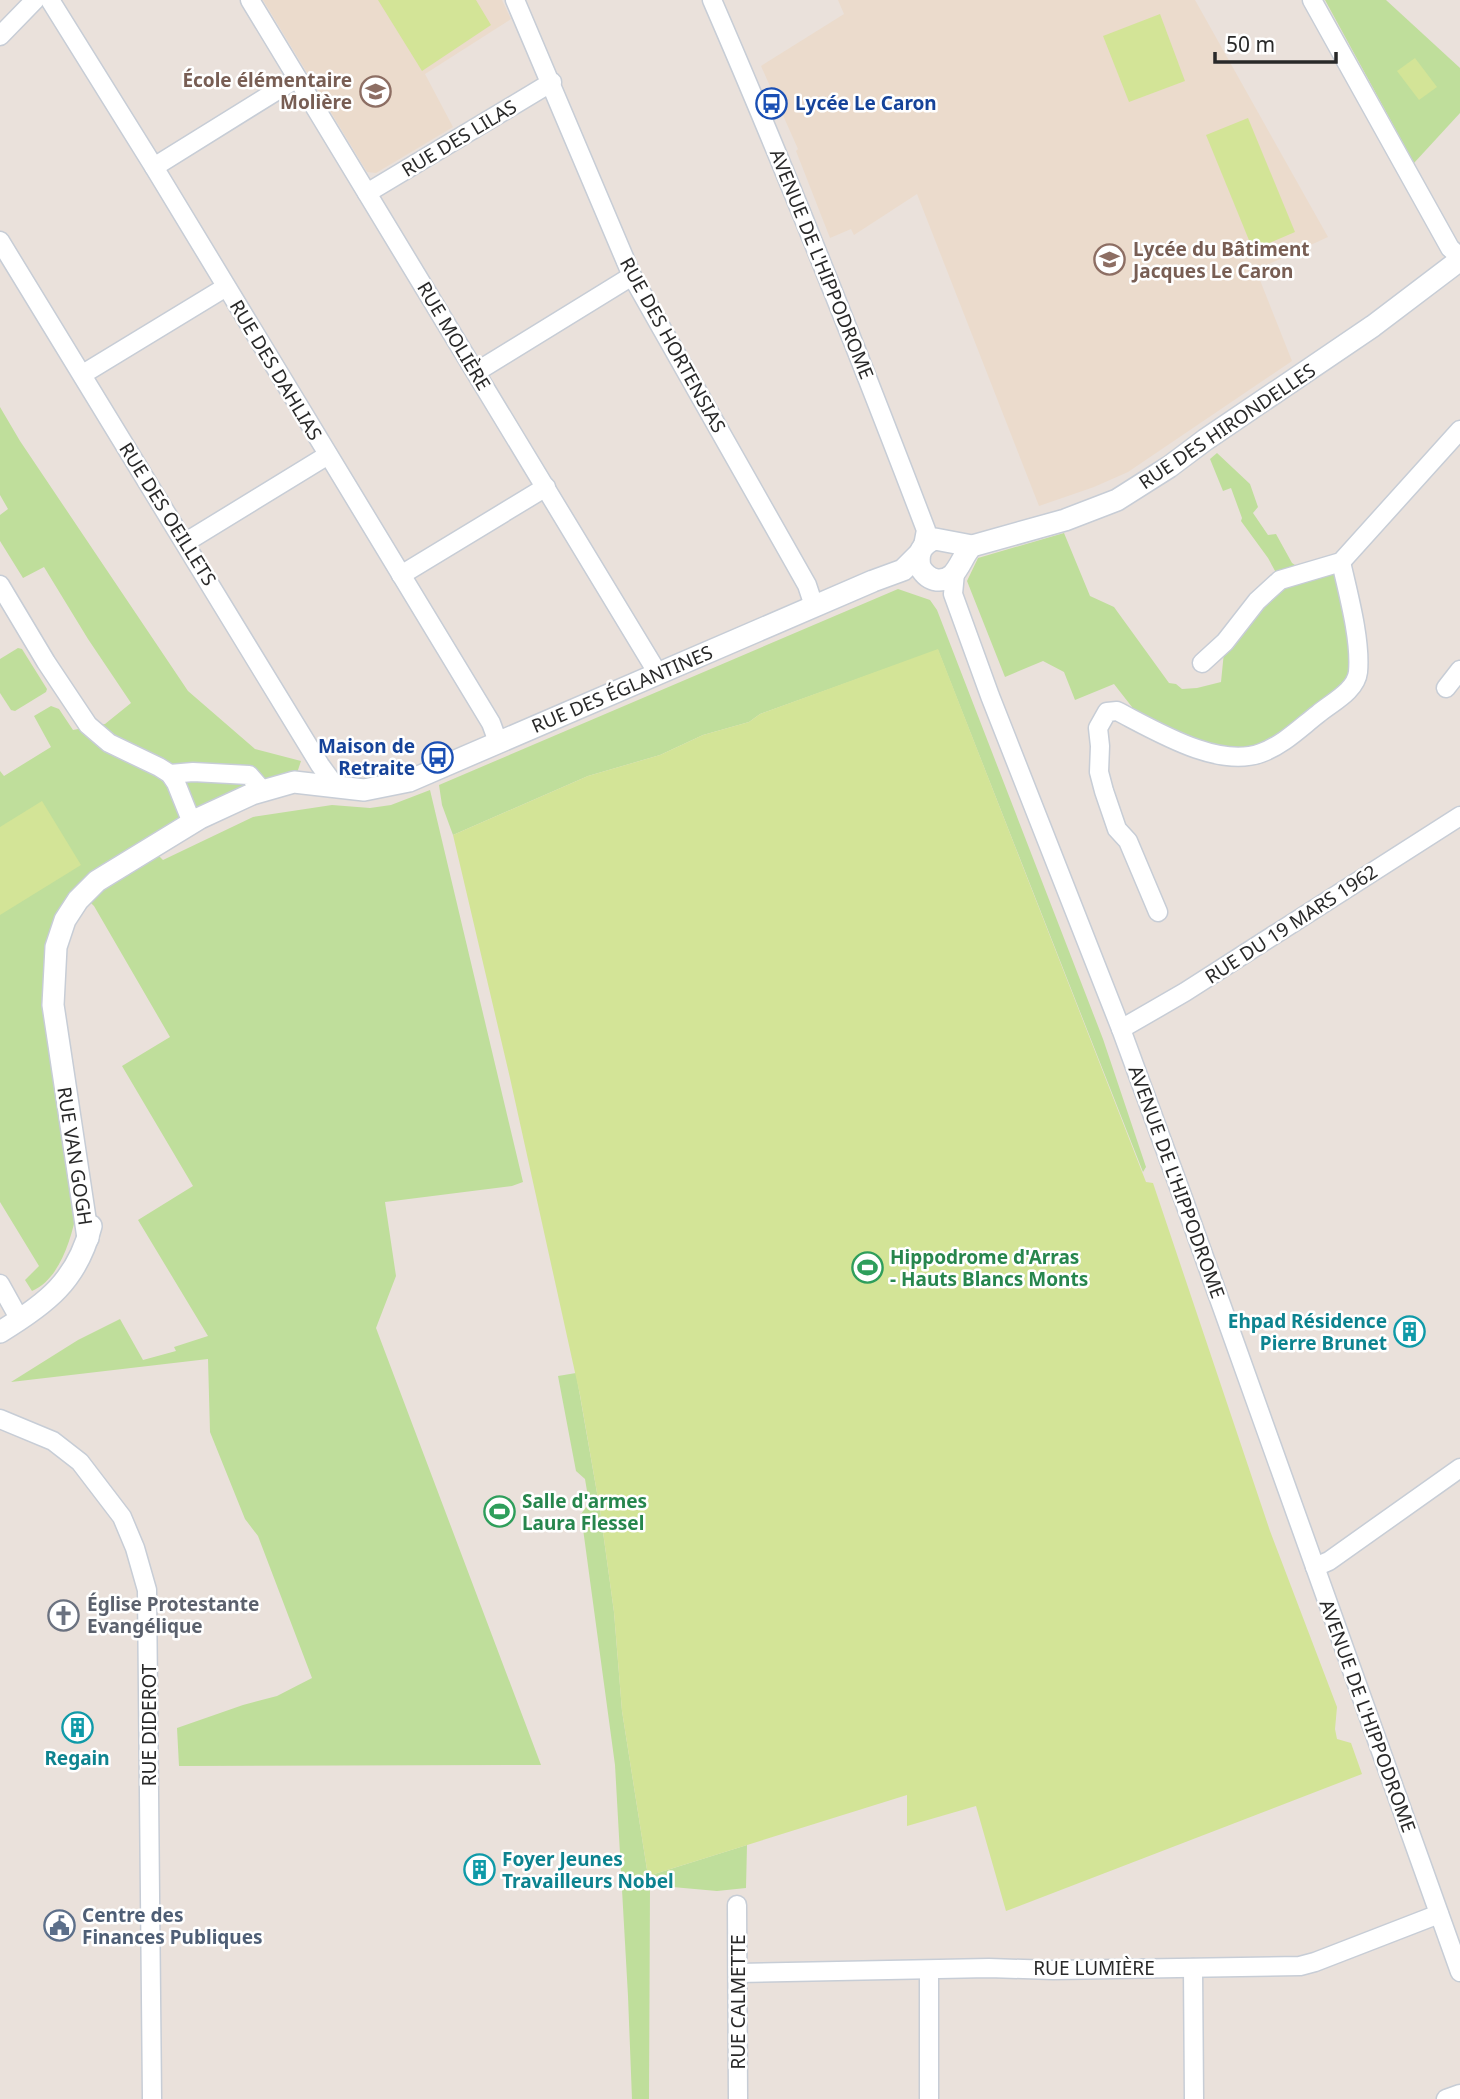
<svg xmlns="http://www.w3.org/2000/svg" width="1460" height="2099" font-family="'Noto Sans',sans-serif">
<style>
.education{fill:#ebdbcc}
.green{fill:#bfde9b}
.pitch{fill:#d3e497}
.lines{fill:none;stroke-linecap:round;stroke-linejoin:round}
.minor-casing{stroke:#c7cdd6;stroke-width:21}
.tertiary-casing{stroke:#c7cdd6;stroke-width:24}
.minor{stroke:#fff;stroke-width:18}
.tertiary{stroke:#fff;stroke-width:21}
.labels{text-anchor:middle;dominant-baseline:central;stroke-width:5;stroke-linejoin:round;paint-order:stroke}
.education-label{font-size:19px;font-weight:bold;fill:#785e54;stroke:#fff;text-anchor:end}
.transit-label{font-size:19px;font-weight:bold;fill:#164399;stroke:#fff;text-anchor:start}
.street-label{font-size:19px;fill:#292929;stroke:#fff}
.leisure-label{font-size:19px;font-weight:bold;fill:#27864d;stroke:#fff;text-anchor:start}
.culture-label{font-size:19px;font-weight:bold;fill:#0d838f;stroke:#fff;text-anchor:end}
.worship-label{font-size:19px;font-weight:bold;fill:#5b616d;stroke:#fff;text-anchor:start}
.service-label{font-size:19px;font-weight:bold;fill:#4e5e75;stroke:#fff;text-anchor:start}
</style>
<rect width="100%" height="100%" fill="#eae1db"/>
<g class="education">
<path d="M263,0H502L511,19L425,74L453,127L376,173L367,172Z"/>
<path d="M838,0H1195L1328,237L1256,270L1292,361L1128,472L1094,487L1039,506L917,194L854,235L851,229L830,238L796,151L798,149L761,66L844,14Z"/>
</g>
<g class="green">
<path d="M1325,0H1386L1460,68V113L1414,163Z"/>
<path d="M0,407L20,441L188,691L255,749L301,761L294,782L152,849L163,860L253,817L332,805L370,808L391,805L430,790L523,1182L512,1186L385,1202L396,1276L376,1328L541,1765L179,1766L177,1728L243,1705L277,1696L312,1678L258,1536L245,1519L210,1432L208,1359L11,1382L78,1340L120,1319L143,1360L176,1351L174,1347L208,1336L138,1220L193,1186L122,1066L170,1037L94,906L84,896L56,947L77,1211C71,1239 60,1279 32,1291L25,1280L39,1266L0,1202V771L4,776L51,747L34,716L51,706L59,709L73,730L105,724L131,703L88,639L44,567L23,578L0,541V515L8,509L0,495Z"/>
<path d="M1217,453L1250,484L1258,507L1253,513L1268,535L1276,534L1292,563L1307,573L1341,562L1350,601L1351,688L1244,757L1129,717L1132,707L1114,684L1075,700L1064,672L1043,661L1005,677L967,581L978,558L1064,533L1090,596L1114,607L1169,683L1176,684L1182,689L1197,688L1221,682L1225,642L1280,580L1268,558L1241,521L1242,518L1231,488L1223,491L1210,459Z"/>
<path d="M898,589L930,600L937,610L1103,1039L1146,1167L1143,1172L938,650L760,714L749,722L703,735L660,755L588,776L453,835L442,805L439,785Z"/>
<path d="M18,648L22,649L47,689L46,692L15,711L11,710L0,693V659Z"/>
<path d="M576,1373L600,1510L614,1612L622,1711L648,1876L747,1845L746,1888L717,1891L650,1885L649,2099H632L628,1996L615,1765L581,1514L589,1503L585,1479L576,1471L558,1376Z"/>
</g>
<g class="pitch">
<path d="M378,0H476L491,25L422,71Z"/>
<path d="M1160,14L1185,81L1129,102L1103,36Z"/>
<path d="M1415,58L1437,87L1419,100L1397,71Z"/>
<path d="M1248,118L1295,232L1253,250L1206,135Z"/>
<path d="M938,649L1146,1182L1153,1183L1270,1531L1337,1707L1335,1729L1337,1739L1351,1743L1362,1774L1006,1911L976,1806L907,1826V1795L648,1876L622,1711L614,1612L600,1510L580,1395L510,1078L453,835L588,776L660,755L703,735L749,722L760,714Z"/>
<path d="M42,801L81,865L0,915V827Z"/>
</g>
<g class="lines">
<defs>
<g id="minor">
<path d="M50,0L154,167L491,723L498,742"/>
<path d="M250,0L657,672"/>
<path d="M515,0L632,276L807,585L814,606"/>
<path d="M712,0C788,175 858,352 926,530L923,546"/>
<path d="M1312,0L1450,248L1460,257"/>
<path d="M0,36L35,0"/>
<path d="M154,167L297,78"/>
<path d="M367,193L552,82"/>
<path d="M0,241L320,765L336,787"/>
<path d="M476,372L632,276"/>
<path d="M83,374L226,287"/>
<path d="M186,542L328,455"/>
<path d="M955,573L953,594L990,696L1121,1029L1183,1198L1460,1972"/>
<path d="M401,575L546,487"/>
<path d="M0,585L46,662L88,725L109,743L159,767L170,774L176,783L192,823"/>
<path d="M1202,663L1225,642L1257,601L1280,580L1341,562L1460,430"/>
<path d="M1446,688L1460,670"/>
<path d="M170,774L193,772L249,775L263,791"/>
<path d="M1158,912L1128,841L1117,829L1104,791L1099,772L1100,746L1098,728L1107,712L1117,711C1156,731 1218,769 1261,753C1283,745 1300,728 1318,714C1331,703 1356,691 1358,672C1361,640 1348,593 1341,562"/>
<path d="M1121,1029L1185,992L1460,816"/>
<path d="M0,1284L20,1320"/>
<path d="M0,1419L53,1441L80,1462L122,1517L135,1548L147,1590L152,2099"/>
<path d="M1315,1567L1329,1561L1460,1468"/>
<path d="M737,1905L738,2099"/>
<path d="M1193,1968L1194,2099"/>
<path d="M929,1970V2099"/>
<path d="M738,1973L989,1968L1053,1970L1300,1966L1315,1962L1439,1914"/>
<path d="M1446,2099L1460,2094"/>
</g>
<g id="tertiary">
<path d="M972,546C960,557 958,582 937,580C929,579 924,574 920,567C917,553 922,544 935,539L972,546L1065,520L1117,500L1169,467L1205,440L1373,326L1460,260"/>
<path d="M88,1238L53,1005L56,947L65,920L78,900L97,881L200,818L252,794L294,782L364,790L409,781L873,581L903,570L919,554"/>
<path d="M0,1332C46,1304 77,1281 91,1226"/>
</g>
</defs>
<use href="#minor" class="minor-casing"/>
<use href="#tertiary" class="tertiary-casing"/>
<use href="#minor" class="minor"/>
<use href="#tertiary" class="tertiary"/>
</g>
<defs>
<symbol id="school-ring" viewBox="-11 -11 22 22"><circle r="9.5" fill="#fff" stroke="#8d6e63" stroke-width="1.5"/><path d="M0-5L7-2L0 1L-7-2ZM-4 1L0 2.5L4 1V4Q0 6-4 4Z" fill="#8d6e63"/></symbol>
<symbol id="bus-ring" viewBox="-11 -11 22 22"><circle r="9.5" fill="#fff" stroke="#1a4fb4" stroke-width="1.5"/><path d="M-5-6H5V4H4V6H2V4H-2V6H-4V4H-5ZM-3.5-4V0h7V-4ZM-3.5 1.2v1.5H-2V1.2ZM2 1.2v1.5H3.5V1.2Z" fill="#1a4fb4"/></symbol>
<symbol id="stadium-ring" viewBox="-11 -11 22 22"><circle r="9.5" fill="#fff" stroke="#2e9e5b" stroke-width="1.5"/><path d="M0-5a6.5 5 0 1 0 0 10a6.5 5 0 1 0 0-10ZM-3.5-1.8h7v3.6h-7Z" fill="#2e9e5b"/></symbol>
<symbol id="building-ring" viewBox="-11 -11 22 22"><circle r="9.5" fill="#fff" stroke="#0f9aa8" stroke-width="1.5"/><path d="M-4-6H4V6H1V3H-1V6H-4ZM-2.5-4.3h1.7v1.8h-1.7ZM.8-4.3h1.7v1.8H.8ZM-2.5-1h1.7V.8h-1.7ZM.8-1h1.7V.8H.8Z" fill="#0f9aa8"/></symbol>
<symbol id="church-ring" viewBox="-11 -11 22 22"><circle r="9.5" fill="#fff" stroke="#6b7280" stroke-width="1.5"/><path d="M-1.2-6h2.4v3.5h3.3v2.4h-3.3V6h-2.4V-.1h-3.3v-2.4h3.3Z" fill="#6b7280"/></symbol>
<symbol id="civic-ring" viewBox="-11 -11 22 22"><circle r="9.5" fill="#fff" stroke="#5c6f8a" stroke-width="1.5"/><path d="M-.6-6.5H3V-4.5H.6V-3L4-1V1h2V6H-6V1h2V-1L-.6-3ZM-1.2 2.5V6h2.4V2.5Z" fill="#5c6f8a"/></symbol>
</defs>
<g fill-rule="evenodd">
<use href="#school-ring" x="358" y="74" width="35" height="35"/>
<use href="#bus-ring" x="754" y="86" width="35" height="35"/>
<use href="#school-ring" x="1092" y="242" width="35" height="35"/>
<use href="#bus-ring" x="420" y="740" width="35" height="35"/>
<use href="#stadium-ring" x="850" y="1250" width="35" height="35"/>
<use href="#building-ring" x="1392" y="1314" width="35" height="35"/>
<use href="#stadium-ring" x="482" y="1494" width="35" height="35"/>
<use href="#church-ring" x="46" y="1598" width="35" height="35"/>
<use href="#building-ring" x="60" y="1710" width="35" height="35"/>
<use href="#building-ring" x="462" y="1852" width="35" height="35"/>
<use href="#civic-ring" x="42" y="1908" width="35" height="35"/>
</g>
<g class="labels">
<g class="education-label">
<text x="352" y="80">École élémentaire<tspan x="352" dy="22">Molière</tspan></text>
<text x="1133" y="249" text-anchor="start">Lycée du Bâtiment<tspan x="1133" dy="22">Jacques Le Caron</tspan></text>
</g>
<g class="transit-label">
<text x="795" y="103">Lycée Le Caron</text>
<text x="415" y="746" text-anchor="end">Maison de<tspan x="415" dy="22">Retraite</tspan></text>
</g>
<g class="street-label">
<text transform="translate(459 138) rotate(-31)">RUE DES LILAS</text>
<text transform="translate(822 264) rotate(68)">AVENUE DE L'HIPPODROME</text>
<text transform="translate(454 336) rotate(59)">RUE MOLIÈRE</text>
<text transform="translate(673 345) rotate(61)">RUE DES HORTENSIAS</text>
<text transform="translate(276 370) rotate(59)">RUE DES DAHLIAS</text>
<text transform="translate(1227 426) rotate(-34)">RUE DES HIRONDELLES</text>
<text transform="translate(168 514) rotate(58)">RUE DES OEILLETS</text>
<text transform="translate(622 689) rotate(-23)">RUE DES ÉGLANTINES</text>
<text transform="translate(1291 924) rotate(-33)">RUE DU 19 MARS 1962</text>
<text transform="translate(75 1156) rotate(81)">RUE VAN GOGH</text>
<text transform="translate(1177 1182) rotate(70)">AVENUE DE L'HIPPODROME</text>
<text transform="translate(1368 1716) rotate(70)">AVENUE DE L'HIPPODROME</text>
<text transform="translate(149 1725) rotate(-90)">RUE DIDEROT</text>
<text x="1094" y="1968">RUE LUMIÈRE</text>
<text transform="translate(738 2002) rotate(-90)">RUE CALMETTE</text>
</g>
<g class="leisure-label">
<text x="890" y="1257">Hippodrome d'Arras<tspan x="890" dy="22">- Hauts Blancs Monts</tspan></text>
<text x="522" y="1501">Salle d'armes<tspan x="522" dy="22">Laura Flessel</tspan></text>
</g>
<g class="culture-label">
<text x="1387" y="1321">Ehpad Résidence<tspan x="1387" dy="22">Pierre Brunet</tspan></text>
<text x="77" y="1758" text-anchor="middle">Regain</text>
<text x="502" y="1859" text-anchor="start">Foyer Jeunes<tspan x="502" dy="22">Travailleurs Nobel</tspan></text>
</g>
<g class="worship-label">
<text x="87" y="1604">Église Protestante<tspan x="87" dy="22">Evangélique</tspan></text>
</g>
<g class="service-label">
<text x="82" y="1915">Centre des<tspan x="82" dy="22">Finances Publiques</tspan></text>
</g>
</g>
<path d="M1215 52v10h121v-10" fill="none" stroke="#292929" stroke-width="3.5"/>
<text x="1226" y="52" font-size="21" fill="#292929" stroke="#ffffff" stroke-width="5" paint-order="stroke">50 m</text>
</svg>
